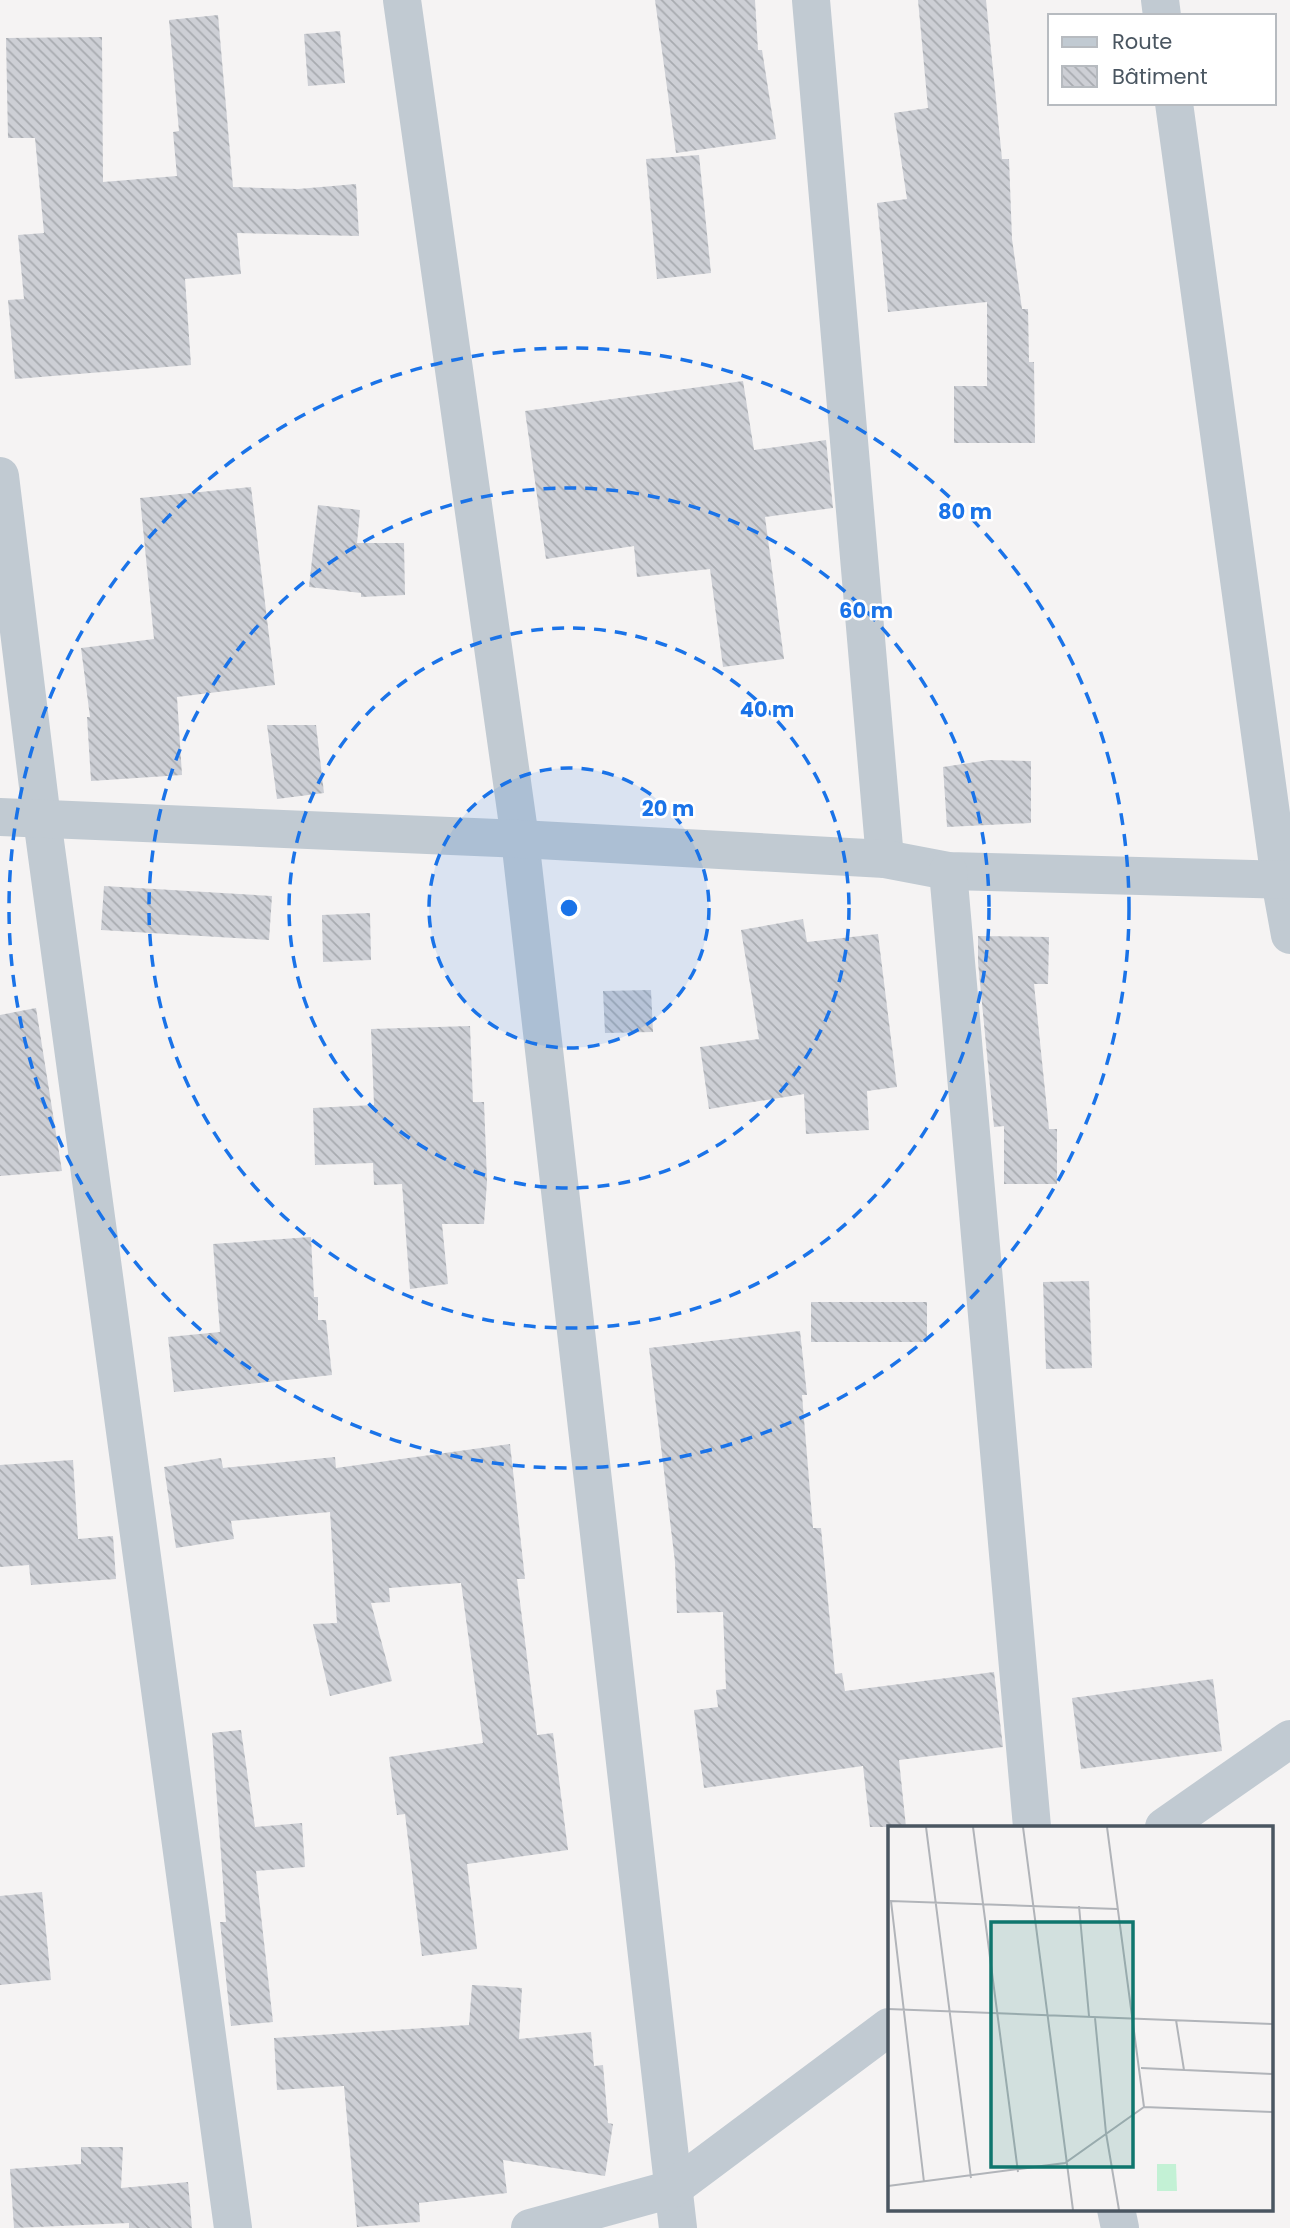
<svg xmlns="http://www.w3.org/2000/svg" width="1290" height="2228" font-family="Poppins,sans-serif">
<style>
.building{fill:url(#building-back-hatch)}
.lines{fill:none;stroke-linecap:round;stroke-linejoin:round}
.minor{stroke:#c1cad2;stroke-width:38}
.ring{fill:none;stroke:#1a73e8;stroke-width:3.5;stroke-dasharray:12 9}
.inset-road{fill:none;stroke:#b1b4b9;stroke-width:2}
.view{fill:#0f766e;fill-opacity:0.15;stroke:#0f766e;stroke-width:3.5}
.inset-edge{fill:none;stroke:#4a5661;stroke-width:3.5}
.centre{fill:#1a73e8;stroke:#fff;stroke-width:3.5}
.ring-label{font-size:21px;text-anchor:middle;font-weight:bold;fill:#1a73e8;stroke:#fff;stroke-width:5;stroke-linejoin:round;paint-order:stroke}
</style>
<defs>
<pattern id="building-back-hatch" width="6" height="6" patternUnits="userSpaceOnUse" patternTransform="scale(1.75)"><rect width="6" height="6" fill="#cdcfd5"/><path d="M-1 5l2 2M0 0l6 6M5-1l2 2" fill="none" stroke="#a8abb0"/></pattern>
</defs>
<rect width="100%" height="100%" fill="#f5f3f3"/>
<g class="building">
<path d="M655,0H755L758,50H762L776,139L676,153Z"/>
<path d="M918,0H986L1002,159H1009L1012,239L1022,309H1028L1029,362H1034L1035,443H954V386H987V302L888,312L877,203L907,199L894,113L928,108Z"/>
<path d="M218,15L233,187L298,189L356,184L359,236L237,233L241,274L185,279L191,365L15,379L8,300L24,299L18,235L44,233L35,138H8L6,38L102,37L103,182L177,176L173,132L179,131L169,20Z"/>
<path d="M340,31L345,83L308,86L304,34Z"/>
<path d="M699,155L711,273L657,279L646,159Z"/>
<path d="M743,381L754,450L826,440L833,508L765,517L784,659L723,667L710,569L637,577L634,546L546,559L525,411Z"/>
<path d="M251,487L275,685L177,697L182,775L91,781L87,717H90L81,648L154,639L140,498Z"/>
<path d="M318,505L360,510L357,543H404L405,595L361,597V593L309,587Z"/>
<path d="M267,725H316L324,793L277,799Z"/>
<path d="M989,760L1031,761V823L947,827L943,767Z"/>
<path d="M104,886L272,896L269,940L101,930Z"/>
<path d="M370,913L371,960L323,962L322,915Z"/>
<path d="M803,919L807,942L878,934L897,1087L867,1091L869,1130L806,1134L804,1094L709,1109L700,1047L759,1039L741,930Z"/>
<path d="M978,936L1049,937L1048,984H1034L1049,1129H1057V1184H1004V1126L994,1127L978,962Z"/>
<path d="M651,990L653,1032L605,1033L603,991Z"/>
<path d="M36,1008L62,1171L0,1176V1015Z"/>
<path d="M470,1026L473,1102H484L487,1181L484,1224H442L448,1284L410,1289L402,1184L374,1185L373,1163L315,1165L313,1108L374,1105L371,1029Z"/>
<path d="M311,1237L314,1297H318V1320H326L332,1375L174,1392L168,1337L220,1332L213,1244Z"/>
<path d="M1089,1281L1092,1368L1046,1369L1043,1282Z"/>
<rect x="811" y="1302" width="116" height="40"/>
<path d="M800,1331L807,1395H802L813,1528H821L835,1674L842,1673L845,1691L994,1672L1003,1747L899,1760L906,1827H870L863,1766L704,1788L694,1710L718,1707L716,1690L726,1689L723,1612L677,1613L675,1562L649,1348Z"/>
<path d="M510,1444L525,1579H517L537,1735L553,1733L568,1850L467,1864L477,1949L422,1956L405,1814L397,1815L389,1757L483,1743L461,1583L389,1588L390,1602L371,1603L392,1681L330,1696L313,1624L337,1623L330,1512L231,1521L234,1539L176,1548L164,1467L221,1458L223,1468L335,1457L336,1468Z"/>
<path d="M73,1460L78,1539L113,1536L116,1579L31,1585L29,1565L0,1567V1465Z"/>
<path d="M1213,1679L1222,1751L1081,1769L1072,1698Z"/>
<path d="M241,1730L255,1827L302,1823L305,1867L256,1871L273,2022L231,2026L220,1922H226L212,1733Z"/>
<path d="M42,1892L51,1980L0,1985V1896Z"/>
<path d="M472,1985L522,1988L519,2039L591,2032L594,2066L603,2065L608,2123L613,2124L605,2176L503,2160L507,2193L419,2203L420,2222L357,2227L344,2086L277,2090L274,2038L469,2025Z"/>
<path d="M81,2147H123L121,2188L188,2182L192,2228H129V2223L14,2228L10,2169L81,2164Z"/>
</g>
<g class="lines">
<g class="minor">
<path d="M402,0L520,839L678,2228"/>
<path d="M811,0L885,859"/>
<path d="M1160,0L1162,16"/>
<path d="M1174,103L1280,880L1290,935"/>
<path d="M0,476L42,819L233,2228"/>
<path d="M0,817L520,839L885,859L948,871L1290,880"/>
<path d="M948,871L1032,1827"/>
<path d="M1164,1827L1290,1739"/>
<path d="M1116,2209L1120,2228"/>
<path d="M530,2228L672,2189L889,2027"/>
</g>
</g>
<circle cx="569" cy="908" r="140" fill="#1a73e8" fill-opacity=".12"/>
<g class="ring">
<circle cx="569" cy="908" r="140"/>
<circle cx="569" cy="908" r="280"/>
<circle cx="569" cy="908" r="420"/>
<circle cx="569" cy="908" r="560"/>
</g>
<g transform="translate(888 1826)">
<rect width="385" height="385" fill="#f5f3f3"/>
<path d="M269,338H288L289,365H269Z" fill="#c3f1d5"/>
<path class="inset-road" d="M38,1L83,352M85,1L130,346M135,1L185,384M219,1L256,281M191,80L201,190M0,183L385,198M207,192L218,307L231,384M288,194L296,244M253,242L385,248M36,356L3,75L229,83M0,360L177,337L256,281L385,286"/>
<path class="view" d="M103,96H245V341H103Z"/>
<rect width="385" height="385" class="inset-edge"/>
</g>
<circle cx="569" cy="908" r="10" class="centre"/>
<g class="ring-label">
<text x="965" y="519">80 m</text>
<text x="866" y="618">60 m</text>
<text x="767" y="717">40 m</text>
<text x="668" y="816">20 m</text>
</g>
<rect x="1048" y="14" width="228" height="91" fill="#ffffff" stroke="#b7bbc0" stroke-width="2"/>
<rect x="1062" y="37" width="35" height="10" fill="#c1cad2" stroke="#b7bbc0" stroke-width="2"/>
<text x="1112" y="49" font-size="21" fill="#4a5661">Route</text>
<rect x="1062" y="66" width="35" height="21" fill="url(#building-back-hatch)" stroke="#b7bbc0" stroke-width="2"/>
<text x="1112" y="84" font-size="21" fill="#4a5661">Bâtiment</text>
</svg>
